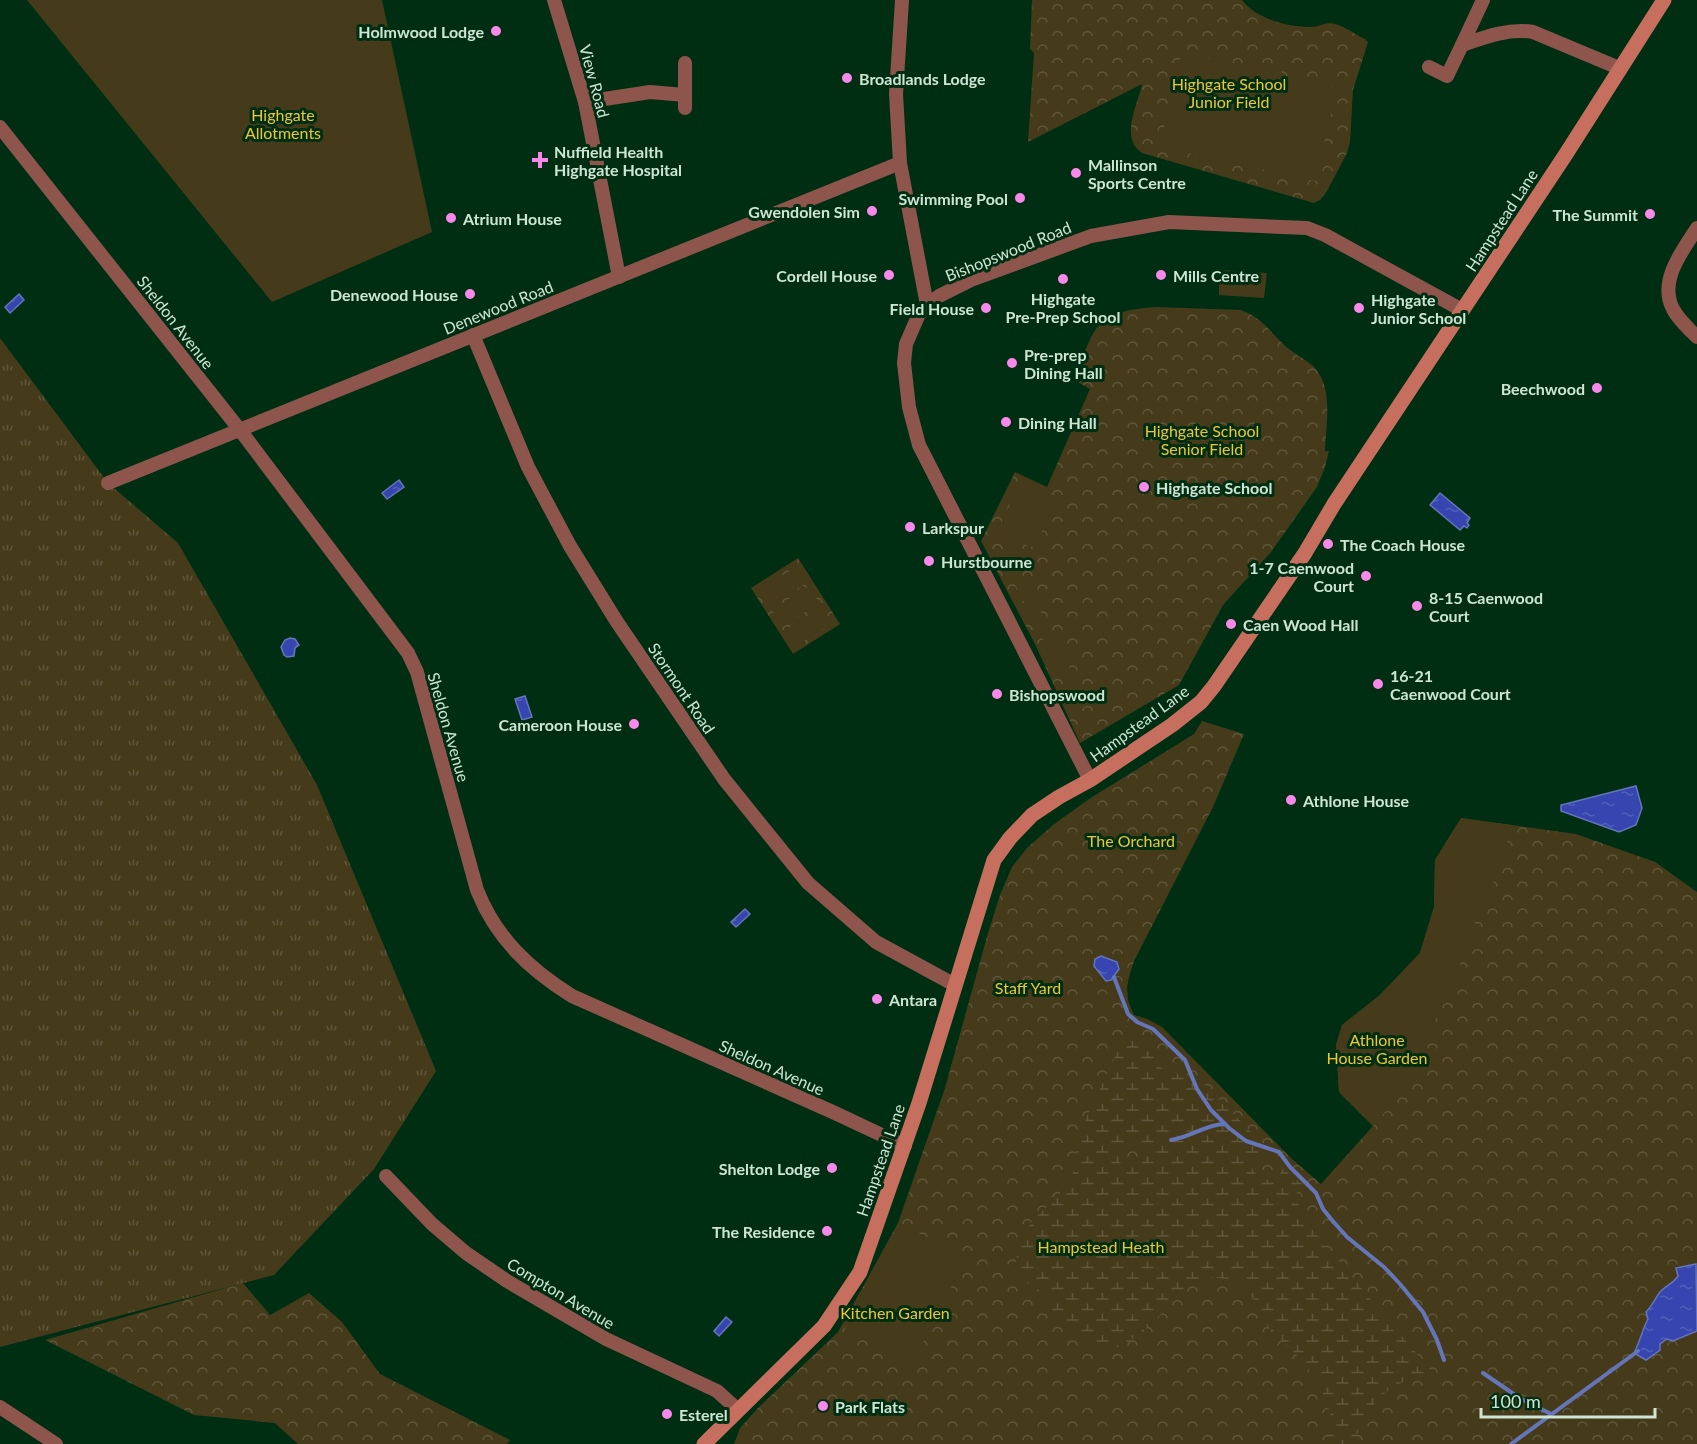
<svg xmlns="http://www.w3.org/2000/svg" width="1697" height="1444" font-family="Lato,sans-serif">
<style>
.grass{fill:url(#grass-tufts)}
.forest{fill:url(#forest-crowns)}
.wetland{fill:url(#wetland-marsh);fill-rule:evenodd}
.garden{fill:#453b1b}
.water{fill:url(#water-ripples);stroke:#6475ba;stroke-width:1.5}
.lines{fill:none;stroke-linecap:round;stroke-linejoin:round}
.stream{stroke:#6475ba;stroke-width:4}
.street{stroke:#8d554b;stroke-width:14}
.secondary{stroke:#c76f5e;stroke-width:15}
.poi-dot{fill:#f888ea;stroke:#002e12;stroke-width:2}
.labels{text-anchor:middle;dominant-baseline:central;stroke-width:6;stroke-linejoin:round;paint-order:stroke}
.poi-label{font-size:16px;font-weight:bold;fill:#cee5d3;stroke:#002e12;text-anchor:start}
.street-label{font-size:16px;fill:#cee5d3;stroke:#002e12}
.park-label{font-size:16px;fill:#f0c631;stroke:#002e12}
</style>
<defs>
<pattern id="grass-tufts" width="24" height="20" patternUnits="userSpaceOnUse" patternTransform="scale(1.5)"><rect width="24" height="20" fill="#453b1b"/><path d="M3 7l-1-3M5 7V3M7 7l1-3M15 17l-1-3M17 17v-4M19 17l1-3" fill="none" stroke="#5f573b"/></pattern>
<pattern id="forest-crowns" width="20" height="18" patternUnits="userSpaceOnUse" patternTransform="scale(1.5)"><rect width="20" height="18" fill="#453b1b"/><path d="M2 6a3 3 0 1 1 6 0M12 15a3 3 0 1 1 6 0" fill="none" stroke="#5f573b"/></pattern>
<pattern id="wetland-marsh" width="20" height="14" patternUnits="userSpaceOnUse" patternTransform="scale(1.5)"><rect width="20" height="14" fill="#453b1b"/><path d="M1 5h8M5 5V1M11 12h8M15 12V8" fill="none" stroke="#5f573b"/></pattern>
<pattern id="water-ripples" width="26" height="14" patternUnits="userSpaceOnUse" patternTransform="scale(1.5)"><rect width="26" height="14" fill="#3645af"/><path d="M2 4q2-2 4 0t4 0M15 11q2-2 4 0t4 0" fill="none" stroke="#5260b9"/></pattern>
</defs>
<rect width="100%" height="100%" fill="#002e12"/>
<path class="grass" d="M0,338L108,483L178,543L317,785L436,1071L374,1169L274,1275L0,1347Z"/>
<g class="forest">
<path d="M1032,0H1242C1256,19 1288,27 1311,27C1318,27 1324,23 1330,23C1342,24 1354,34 1365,39L1368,42L1353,90L1350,142L1347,153L1327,191L1320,200L1314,203L1142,153C1119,137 1138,105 1142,84L1028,142L1034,53L1030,49Z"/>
<path d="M1156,307L1241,310C1262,318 1268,329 1283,344C1292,353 1304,358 1313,366C1334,386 1326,425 1325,451H1329L1325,467L1317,487L1271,552L1223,605L1179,685L1080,743L1036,646L981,541L1015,472L1047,487L1090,389L1074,380C1096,326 1092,312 1156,307Z"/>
<path d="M798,558L840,624L793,654L751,588Z"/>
<path d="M1202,721L1244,734L1213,807L1134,961C1127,983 1123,993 1134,1015L1147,1019L1162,1027L1292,1159L1321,1184L1373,1126L1339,1092L1336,1045L1342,1025L1380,995L1420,953L1434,907L1435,860L1461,818L1576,834L1655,862L1697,892V1444H734L740,1428L758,1408L838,1332L898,1223L945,1088L988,933L1000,895L1012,867L1027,848L1053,825L1089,799L1194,734Z"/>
<path d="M243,1283L270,1315L309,1293L342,1322L380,1374L510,1440L507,1444H298L275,1423L194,1415L45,1340Z"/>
</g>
<path class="wetland" d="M1126,1025L1152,1054L1161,1068L1203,1083L1255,1136L1259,1155L1251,1165C1254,1175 1262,1179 1272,1181L1279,1176L1284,1166L1293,1178L1303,1184L1295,1195L1297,1203L1305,1211L1309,1225L1431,1371L1429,1376C1384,1381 1369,1405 1353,1444H1328L1331,1416L1319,1383L1301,1359L1264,1323L1256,1302L1237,1280L1208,1277L1186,1289L1147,1328L1122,1347L1099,1348L1068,1330L1054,1315L1048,1294L1029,1285L1015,1273L1017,1253L1031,1222L1059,1195L1073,1173L1076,1149L1083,1131L1087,1116L1123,1040ZM1134,1142L1140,1144L1143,1156L1142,1163L1135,1168L1123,1166L1120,1162C1120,1150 1122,1144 1134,1142Z"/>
<g class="garden">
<path d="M27,0H382L432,232L272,302Z"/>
<path d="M1189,51L1208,55L1207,58L1213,59L1214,56L1233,61L1232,64L1237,65L1238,62L1257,67V70L1262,71L1263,68L1282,72V75L1287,77L1288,74L1307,78L1306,81L1311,82L1312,79L1331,84V87L1337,88L1315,181L1309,180L1308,183L1289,179L1290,175L1284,174L1283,178L1264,173L1265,170L1260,169L1259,172L1240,167V164L1235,163L1234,166L1215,162V158L1210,157L1209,160L1190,156L1191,153L1186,151L1184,155L1165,150L1166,147L1160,145L1182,52L1188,54Z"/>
<path d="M1219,270L1267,273L1264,298L1219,295Z"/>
<path d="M1019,485L1055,501L1034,548L997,532Z"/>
<path d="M1010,550L1088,705L1079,710L1000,555Z"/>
<path d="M796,567L806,583L769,606L759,590Z"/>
<path d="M809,586L819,603L782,626L772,610Z"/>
<path d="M822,607L832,623L795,646L785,630Z"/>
<path d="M1461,818L1511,825L1504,860L1481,907L1450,991L1420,1048L1403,1091L1373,1126L1339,1092L1336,1045L1342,1025L1380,995L1420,953L1434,907L1435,860Z"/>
<path d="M899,1225L968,1255L911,1365L843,1327Z"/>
</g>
<g class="water">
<path d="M19,294L24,300L10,313L5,307Z"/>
<path d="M399,480L404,487L387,499L382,493Z"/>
<path d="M1440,493L1470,518L1467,523L1469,525L1467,528L1464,526L1460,530L1430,505Z"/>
<path d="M290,638L295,639L299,645L295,648L294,656L287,657L284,655L281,647L285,640Z"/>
<path d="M525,696L532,717L522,720L515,699Z"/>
<path d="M1636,786L1642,808L1636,825L1619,832L1561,811V805Z"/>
<path d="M745,909L750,914L736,927L731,922Z"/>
<path d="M1101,956L1117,962L1119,969L1111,980L1106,981L1094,966L1095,959Z"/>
<path d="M1696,1264L1697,1331L1673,1341L1667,1339L1660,1344V1350L1646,1360L1634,1353C1640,1342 1642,1330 1648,1319L1646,1312C1652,1306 1655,1299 1660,1292C1666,1285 1673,1284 1678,1276L1676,1268Z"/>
<path d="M726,1317L732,1322L719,1336L714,1331Z"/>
</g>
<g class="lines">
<g class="stream">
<path d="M1114,977L1128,1014L1137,1022L1153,1029L1185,1060L1197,1089L1211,1110L1229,1128L1246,1141L1279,1152L1290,1167L1316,1193L1323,1209L1331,1219L1347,1237L1384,1267L1400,1284L1423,1312L1437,1340L1444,1360"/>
<path d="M1171,1140C1189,1138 1207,1124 1224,1124"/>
<path d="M1483,1373L1521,1399L1551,1414"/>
<path d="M1511,1444L1638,1351"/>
</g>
<g class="street">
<path d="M554,0L585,102L619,277"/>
<path d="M902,0L896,94L900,163L927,305"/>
<path d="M1462,45L1483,0"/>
<path d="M1429,67L1447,76L1462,45C1485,37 1509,28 1533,32L1619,68"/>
<path d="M585,102L650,92L685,95"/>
<path d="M685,108V63"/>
<path d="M0,127L240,430L408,653L417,672L477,890C496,938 529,969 572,996L835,1113L905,1146"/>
<path d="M1697,228C1683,250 1658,281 1673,309C1678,319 1689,329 1697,337"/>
<path d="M473,335L528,467L570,546L617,622L724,779L808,883L876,942L955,985"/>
<path d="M108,483L900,163"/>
<path d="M1090,780L919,445L909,407L904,363L906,344L919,314L927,305L939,296L971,280L1091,236L1169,222L1307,228L1325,235L1462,310"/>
<path d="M386,1176L432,1224L466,1253L507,1281L606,1339L717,1391L737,1409"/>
<path d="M0,1407L56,1444"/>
</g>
<path class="secondary" d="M704,1444L824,1326L860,1272L919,1103L994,860L1010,838L1032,815L1059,797L1090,780L1172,725L1201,702L1214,686L1305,553L1334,504L1566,154L1664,0"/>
</g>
<g class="poi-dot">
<circle cx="496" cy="31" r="6"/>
<circle cx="847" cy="78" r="6"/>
<path d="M537 151h6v6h6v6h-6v6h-6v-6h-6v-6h6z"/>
<circle cx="1076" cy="173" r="6"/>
<circle cx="1020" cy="198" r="6"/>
<circle cx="872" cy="211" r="6"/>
<circle cx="1650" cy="214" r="6"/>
<circle cx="451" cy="218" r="6"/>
<circle cx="889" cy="275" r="6"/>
<circle cx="1161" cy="275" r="6"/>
<circle cx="1063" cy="279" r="6"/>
<circle cx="470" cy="294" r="6"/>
<circle cx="986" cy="308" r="6"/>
<circle cx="1359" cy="308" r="6"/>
<circle cx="1012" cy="363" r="6"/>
<circle cx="1597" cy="388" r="6"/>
<circle cx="1006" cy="422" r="6"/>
<circle cx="1144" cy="487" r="6"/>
<circle cx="910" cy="527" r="6"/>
<circle cx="1328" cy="544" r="6"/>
<circle cx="929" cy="561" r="6"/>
<circle cx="1366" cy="576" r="6"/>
<circle cx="1417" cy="606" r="6"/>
<circle cx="1231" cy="624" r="6"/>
<circle cx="1378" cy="684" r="6"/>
<circle cx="997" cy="694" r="6"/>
<circle cx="634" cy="724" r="6"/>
<circle cx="1291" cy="800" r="6"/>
<circle cx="877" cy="999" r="6"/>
<circle cx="832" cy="1168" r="6"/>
<circle cx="827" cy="1231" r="6"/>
<circle cx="823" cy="1406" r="6"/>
<circle cx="667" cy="1414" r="6"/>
</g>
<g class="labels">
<g class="poi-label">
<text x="484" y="31" text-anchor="end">Holmwood Lodge</text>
<text x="859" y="78">Broadlands Lodge</text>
<text x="554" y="151">Nuffield Health<tspan x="554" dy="18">Highgate Hospital</tspan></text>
<text x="1088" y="164">Mallinson<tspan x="1088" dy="18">Sports Centre</tspan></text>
<text x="1008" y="198" text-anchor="end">Swimming Pool</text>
<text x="860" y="211" text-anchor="end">Gwendolen Sim</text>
<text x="1638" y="214" text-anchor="end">The Summit</text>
<text x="463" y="218">Atrium House</text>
<text x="877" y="275" text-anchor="end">Cordell House</text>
<text x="1173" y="275">Mills Centre</text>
<text x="458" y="294" text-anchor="end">Denewood House</text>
<text x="1063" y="298" text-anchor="middle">Highgate<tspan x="1063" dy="18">Pre-Prep School</tspan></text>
<text x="1371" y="299">Highgate<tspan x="1371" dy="18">Junior School</tspan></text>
<text x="974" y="308" text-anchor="end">Field House</text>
<text x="1024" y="354">Pre-prep<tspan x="1024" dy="18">Dining Hall</tspan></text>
<text x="1585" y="388" text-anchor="end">Beechwood</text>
<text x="1018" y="422">Dining Hall</text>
<text x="1156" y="487">Highgate School</text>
<text x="922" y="527">Larkspur</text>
<text x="1340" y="544">The Coach House</text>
<text x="941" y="561">Hurstbourne</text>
<text x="1354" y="567" text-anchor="end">1-7 Caenwood<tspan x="1354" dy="18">Court</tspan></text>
<text x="1429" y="597">8-15 Caenwood<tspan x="1429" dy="18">Court</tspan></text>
<text x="1243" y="624">Caen Wood Hall</text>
<text x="1390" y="675">16-21<tspan x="1390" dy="18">Caenwood Court</tspan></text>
<text x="1009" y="694">Bishopswood</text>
<text x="622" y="724" text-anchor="end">Cameroon House</text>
<text x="1303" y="800">Athlone House</text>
<text x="889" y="999">Antara</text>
<text x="820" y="1168" text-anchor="end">Shelton Lodge</text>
<text x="815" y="1231" text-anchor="end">The Residence</text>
<text x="835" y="1406">Park Flats</text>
<text x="679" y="1414">Esterel</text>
</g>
<g class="street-label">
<text transform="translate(595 81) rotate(75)">View Road</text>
<text transform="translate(1501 220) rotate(-57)">Hampstead Lane</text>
<text transform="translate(1008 251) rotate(-22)">Bishopswood Road</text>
<text transform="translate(498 307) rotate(-22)">Denewood Road</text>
<text transform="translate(176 322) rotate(52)">Sheldon Avenue</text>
<text transform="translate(682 688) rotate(56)">Stormont Road</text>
<text transform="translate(1139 723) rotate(-36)">Hampstead Lane</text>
<text transform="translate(449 727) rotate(74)">Sheldon Avenue</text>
<text transform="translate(772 1067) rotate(24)">Sheldon Avenue</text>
<text transform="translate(880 1160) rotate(-71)">Hampstead Lane</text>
<text transform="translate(561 1293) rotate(31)">Compton Avenue</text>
</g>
<g class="park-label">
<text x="1229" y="83">Highgate School<tspan x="1229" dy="18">Junior Field</tspan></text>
<text x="283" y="114">Highgate<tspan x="283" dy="18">Allotments</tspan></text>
<text x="1202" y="430">Highgate School<tspan x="1202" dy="18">Senior Field</tspan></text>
<text x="1131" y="840">The Orchard</text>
<text x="1028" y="987">Staff Yard</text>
<text x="1377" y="1039">Athlone<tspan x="1377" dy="18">House Garden</tspan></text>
<text x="1101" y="1246">Hampstead Heath</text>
<text x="895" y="1312">Kitchen Garden</text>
</g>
</g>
<path d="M1481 1408v9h174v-9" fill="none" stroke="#cee5d3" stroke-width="3"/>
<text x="1490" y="1408" font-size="18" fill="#cee5d3" stroke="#002e12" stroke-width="4.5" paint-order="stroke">100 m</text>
</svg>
